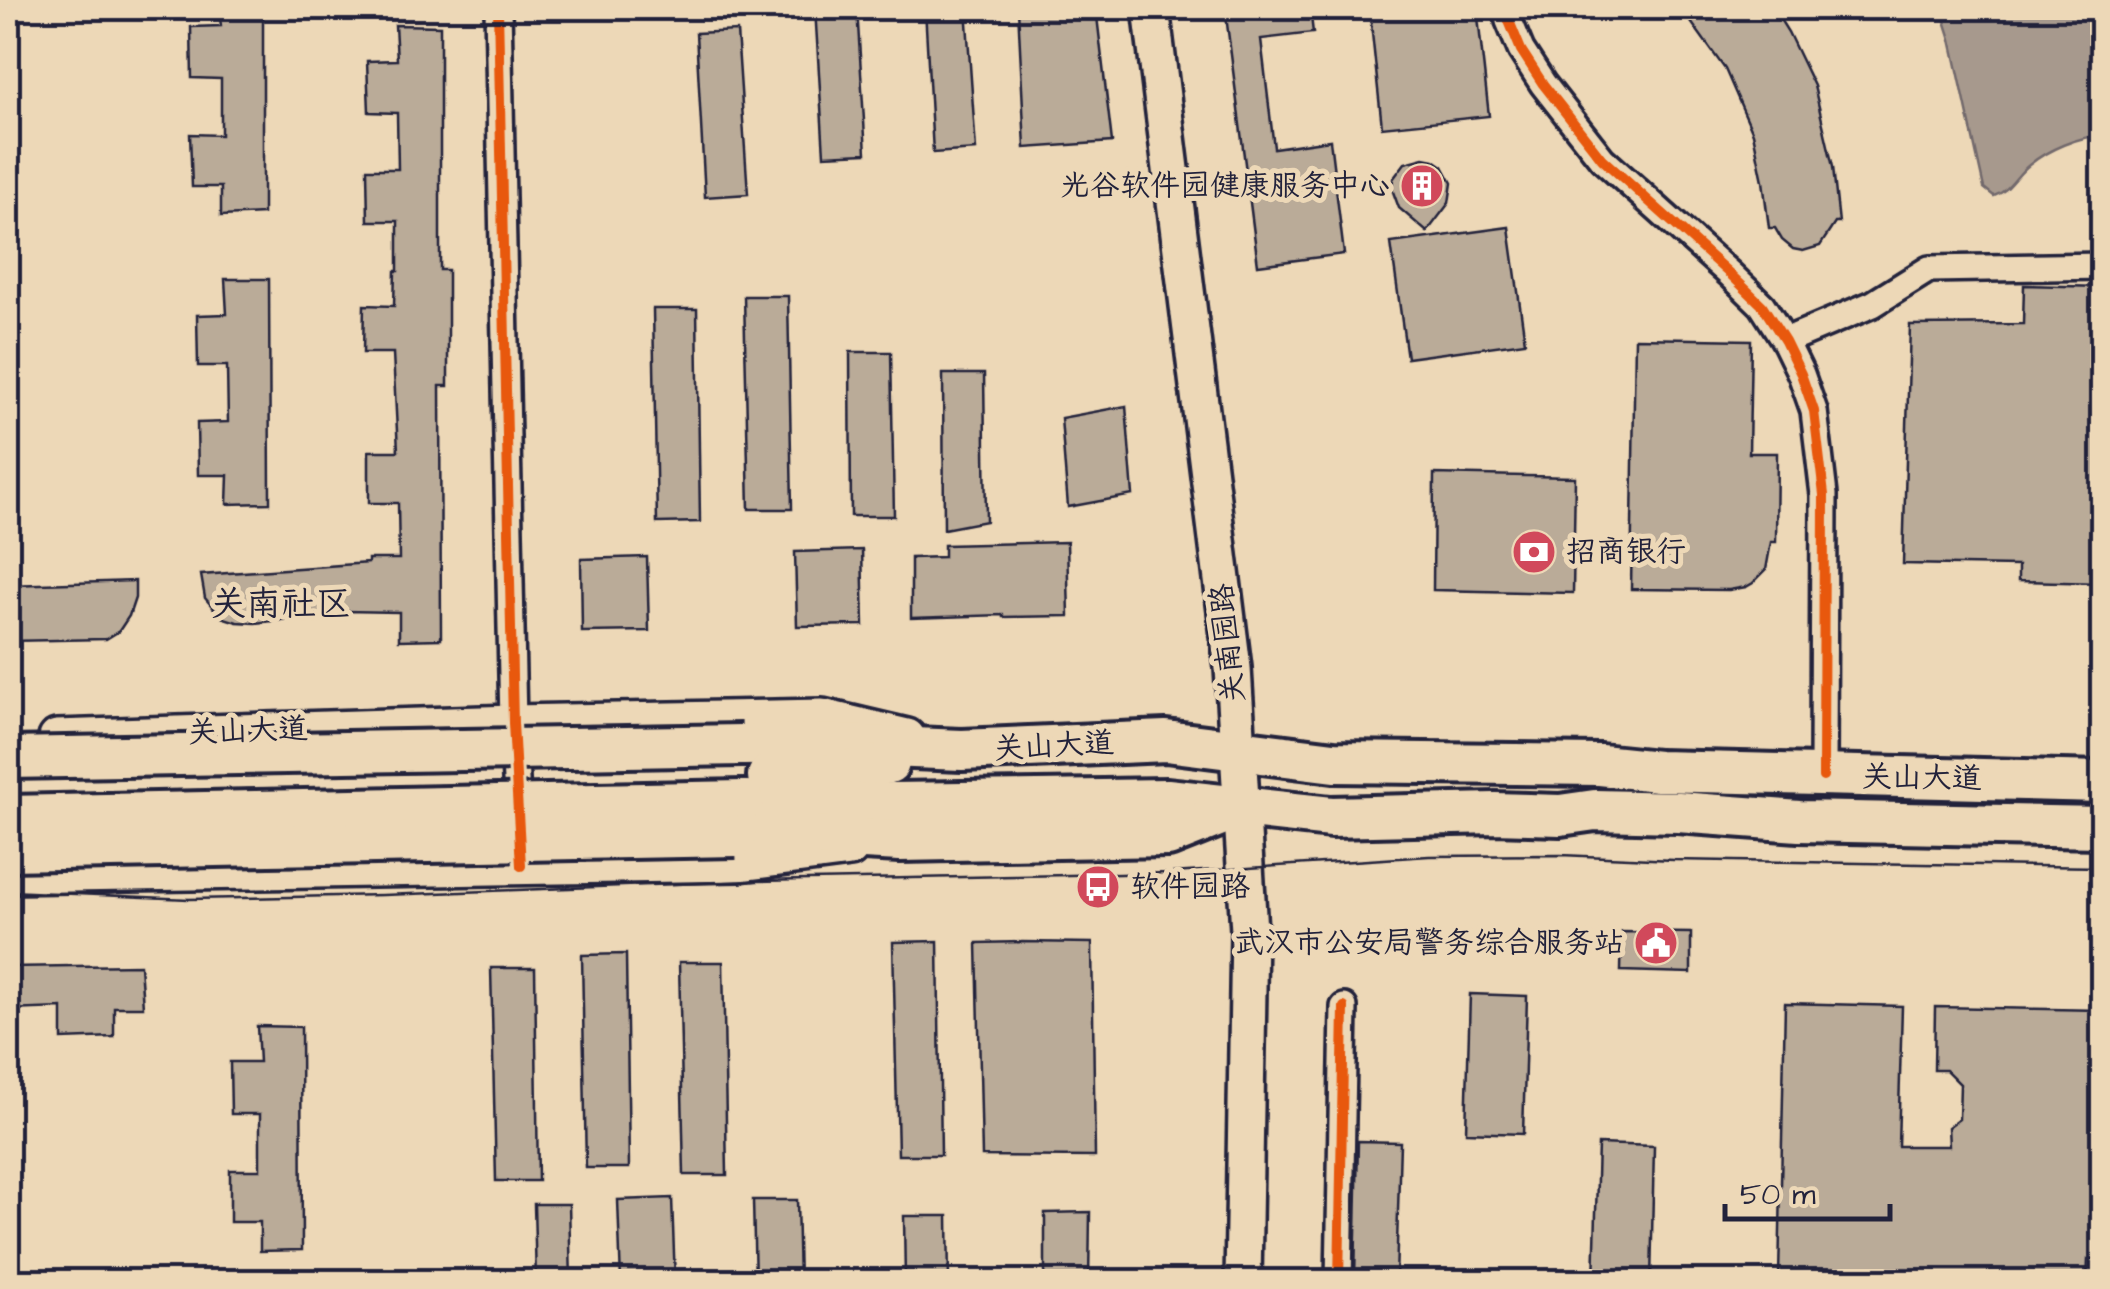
<svg xmlns="http://www.w3.org/2000/svg" width="2110" height="1289" font-family="'Architects Daughter','LXGW WenKai TC',sans-serif">
<style>
.water{fill:#a7998d;stroke:#72696c;stroke-width:2.5}
.building{fill:#baab98;stroke:#22223b;stroke-width:2.5}
.lines{fill:none;stroke-linecap:round;stroke-linejoin:round}
.minor-casing{stroke:#22223b;stroke-width:32}
.secondary-casing{stroke:#22223b;stroke-width:42}
.primary-casing{stroke:#22223b;stroke-width:48}
.minor{stroke:#edd8b7;stroke-width:25}
.secondary{stroke:#edd8b7;stroke-width:35}
.primary{stroke:#edd8b7;stroke-width:40}
.tram{stroke:#22223b;stroke-width:2.5}
.primary-bridge-casing{stroke:#22223b;stroke-width:48;stroke-linecap:butt}
.primary-bridge{stroke:#edd8b7;stroke-width:40}
.cycleway-casing{stroke:#edd8b7;stroke-width:16}
.cycleway{stroke:#e8590c;stroke-width:10}
.labels{text-anchor:middle;dominant-baseline:central;stroke-width:10;stroke-linejoin:round;paint-order:stroke}
.poi-label{font-size:30px;fill:#22223b;stroke:#edd8b7;text-anchor:end}
.street-label{font-size:30px;fill:#22223b;stroke:#edd8b7}
.quarter-label{font-size:35px;fill:#22223b;stroke:#edd8b7}
</style>
<rect width="100%" height="100%" fill="#edd8b7"/>
<filter id="ink" filterUnits="userSpaceOnUse"><feTurbulence type="fractalNoise" baseFrequency=".01" numOctaves="2"/><feDisplacementMap in="SourceGraphic" scale="20" xChannelSelector="R" yChannelSelector="G"/><feConvolveMatrix kernelMatrix="1 2 1 2 8 2 1 2 1" color-interpolation-filters="sRGB"/></filter>
<g filter="url(#ink)">
<path class="water" d="M1941,8H2102V135C2078,137 2048,149 2029,165C2015,176 2011,190 1994,196L1984,188L1951,39Z"/>
<g class="building">
<path d="M219,8H263V214L221,216V187H192L190,134L221,135V79L192,78L191,27L221,26Z"/>
<path d="M815,8H857L866,153L824,155Z"/>
<path d="M925,8H966L976,150L933,153Z"/>
<path d="M1018,8H1096L1112,142L1025,148Z"/>
<path d="M1225,8H1310L1313,33L1261,39L1274,148L1330,140L1344,254L1258,265Z"/>
<path d="M1430,8H1477L1489,116L1382,127L1370,14Z"/>
<path d="M1681,8H1773L1788,32L1814,86L1833,167L1839,223H1835L1820,246L1803,251L1793,249L1782,240L1775,228H1769L1763,181L1753,133L1725,69Z"/>
<path d="M395,25L440,26V270H448V386H440L441,639L399,640V612L344,611V613L255,623L237,622L221,617L205,598L201,575L368,563V559H399L398,503H369V451H398L393,353H363L364,305L394,306L395,271H398V221H368L367,169H398L397,113L369,112L367,61L397,60Z"/>
<path d="M737,31L748,194L705,197L696,33Z"/>
<path d="M1424,158L1434,160L1443,166L1452,183L1449,203L1427,232L1399,208L1392,189L1393,179L1405,163Z"/>
<path d="M1509,227L1525,342L1407,358L1391,243Z"/>
<path d="M225,279H269L270,503L227,504L228,475H198L197,423L228,422L227,366H198L197,315L227,314Z"/>
<path d="M2024,285L2102,287V583L2018,581V566L1903,564L1910,325L2023,324Z"/>
<path d="M744,296H788L792,509H749Z"/>
<path d="M653,309H697L700,522L657,523Z"/>
<path d="M1635,338L1751,340L1749,453H1777L1776,542H1771L1766,570L1753,583L1746,587L1729,590L1631,589Z"/>
<path d="M850,352H891L894,516H851Z"/>
<path d="M943,374H984L986,521L944,529Z"/>
<path d="M1126,406L1133,495L1068,507L1061,418Z"/>
<path d="M1434,474L1575,477L1573,593L1433,590Z"/>
<path d="M1067,542L1069,616L1003,617V615L911,618V558L944,557V545Z"/>
<path d="M862,550L864,625L797,626L795,552Z"/>
<path d="M647,557L649,631L582,632L581,559Z"/>
<path d="M135,581V598L129,616L119,631L106,639L8,641V585Z"/>
<path d="M1622,932L1691,933V973L1621,971Z"/>
<path d="M938,941L941,1155H898L893,942Z"/>
<path d="M1022,942L1092,943L1095,1157L982,1156L977,943Z"/>
<path d="M626,954L629,1168H586L582,955Z"/>
<path d="M679,962H723L727,1175H684Z"/>
<path d="M140,965L143,1007H114V1037L62,1039V1008L8,1010V967Z"/>
<path d="M491,968H535L538,1181H496Z"/>
<path d="M1470,994L1527,996L1523,1134L1466,1132Z"/>
<path d="M1785,1003L1902,1006L1898,1146H1949L1948,1127L1959,1119L1960,1084L1946,1070H1934L1935,1007L2102,1010V1259H2088L2087,1282L1779,1277Z"/>
<path d="M257,1026L301,1027L302,1250L260,1251V1222H230V1170H260V1114H231L230,1062H259Z"/>
<path d="M1358,1141L1400,1142L1396,1280L1355,1279Z"/>
<path d="M1598,1144L1654,1146L1651,1282H1594Z"/>
<path d="M672,1198L675,1282H621L618,1200Z"/>
<path d="M753,1200H797L799,1282H755Z"/>
<path d="M534,1204H569L571,1282H536Z"/>
<path d="M1090,1212L1089,1282H1045V1213Z"/>
<path d="M904,1216H948L949,1282H905Z"/>
</g>
<g class="lines">
<defs>
<g id="minor">
<path d="M498,8L513,723L518,817"/>
<path d="M1507,8L1509,21L1521,50L1543,84L1602,159L1731,275L1762,305L1785,341L1801,374L1814,411L1824,495L1823,777"/>
<path d="M1785,341L1873,304L1929,269L2102,266"/>
<path d="M1339,1282L1344,1007"/>
</g>
<g id="secondary">
<path d="M1151,8L1233,668L1249,931L1243,1282"/>
<path d="M57,738L513,723L822,717L907,737"/>
<path d="M8,875L740,863L850,849"/>
</g>
<g id="primary">
<path d="M742,745L816,744L962,750L1166,741L1334,762L1600,765L1658,771L2102,782"/>
<path d="M768,776H821L889,763"/>
<path d="M743,801L827,804L1167,799L1331,817L1495,813L1560,815L1595,810L1678,812L1799,821L2102,827"/>
<path d="M736,836L791,835L900,841L1168,836L1236,809"/>
</g>
</defs>
<use href="#minor" class="minor-casing"/>
<use href="#secondary" class="secondary-casing"/>
<use href="#primary" class="primary-casing"/>
<use href="#minor" class="minor"/>
<use href="#secondary" class="secondary"/>
<use href="#primary" class="primary"/>
<path class="tram" d="M8,891L189,899L383,895L756,881L1172,873L1429,856L1561,855L1674,860L2102,867"/>
<defs>
<g id="primary-bridge">
<path d="M8,758L742,745"/>
<path d="M8,816L743,801"/>
<path d="M8,850L736,836"/>
</g>
</defs>
<use href="#primary-bridge" class="primary-bridge-casing"/>
<use href="#primary-bridge" class="primary-bridge"/>
<defs>
<g id="cycleway">
<path d="M498,8L513,723L521,866"/>
<path d="M1507,8L1509,21L1521,50L1543,84L1602,159L1731,275L1762,305L1785,341L1801,374L1814,411L1824,495L1823,777"/>
<path d="M1339,1282L1344,1007"/>
</g>
</defs>
<use href="#cycleway" class="cycleway-casing"/>
<use href="#cycleway" class="cycleway"/>
</g>
</g>
<defs>
<symbol id="building-disc" viewBox="-11 -11 22 22"><circle r="9.5" fill="#d1495b" stroke="#edd8b7"/><path d="M-4-6H4V6H1V3H-1V6H-4ZM-2.5-4.3h1.7v1.8h-1.7ZM.8-4.3h1.7v1.8H.8ZM-2.5-1h1.7V.8h-1.7ZM.8-1h1.7V.8H.8Z" fill="#fff"/></symbol>
<symbol id="bank-disc" viewBox="-11 -11 22 22"><circle r="9.5" fill="#d1495b" stroke="#edd8b7"/><path d="M-6-4H6V4H-6ZM0-2.3a2.3 2.3 0 1 0 0 4.6a2.3 2.3 0 1 0 0-4.6Z" fill="#fff"/></symbol>
<symbol id="bus-disc" viewBox="-11 -11 22 22"><circle r="9.5" fill="#d1495b" stroke="#edd8b7"/><path d="M-5-6H5V4H4V6H2V4H-2V6H-4V4H-5ZM-3.5-4V0h7V-4ZM-3.5 1.2v1.5H-2V1.2ZM2 1.2v1.5H3.5V1.2Z" fill="#fff"/></symbol>
<symbol id="civic-disc" viewBox="-11 -11 22 22"><circle r="9.5" fill="#d1495b" stroke="#edd8b7"/><path d="M-.6-6.5H3V-4.5H.6V-3L4-1V1h2V6H-6V1h2V-1L-.6-3ZM-1.2 2.5V6h2.4V2.5Z" fill="#fff"/></symbol>
</defs>
<g fill-rule="evenodd">
<use href="#building-disc" x="1397" y="161" width="50" height="50"/>
<use href="#bank-disc" x="1509" y="527" width="50" height="50"/>
<use href="#bus-disc" x="1073" y="862" width="50" height="50"/>
<use href="#civic-disc" x="1631" y="918" width="50" height="50"/>
</g>
<g class="labels">
<g class="poi-label">
<text x="1390" y="186">光谷软件园健康服务中心</text>
<text x="1566" y="552" text-anchor="start">招商银行</text>
<text x="1130" y="887" text-anchor="start">软件园路</text>
<text x="1624" y="943">武汉市公安局警务综合服务站</text>
</g>
<g class="street-label">
<text transform="translate(1228 643) rotate(-96)">关南园路</text>
<text transform="translate(248 731) rotate(-2)">关山大道</text>
<text transform="translate(1054 746) rotate(-3)">关山大道</text>
<text transform="translate(1922 778) rotate(1)">关山大道</text>
</g>
<g class="quarter-label">
<text x="281" y="604">关南社区</text>
</g>
</g>
<rect width="2110" height="1289" fill="none" stroke="#edd8b7" stroke-width="40"/>
<rect x="20" y="20" width="2070" height="1249" fill="none" stroke="#22223b" stroke-width="4" filter="url(#ink)"/>
<path d="M1725 1204v15h165v-15" fill="none" stroke="#22223b" stroke-width="5"/>
<text x="1740" y="1204" font-size="30" fill="#22223b" stroke="#edd8b7" stroke-width="8" paint-order="stroke">50 m</text>
</svg>
